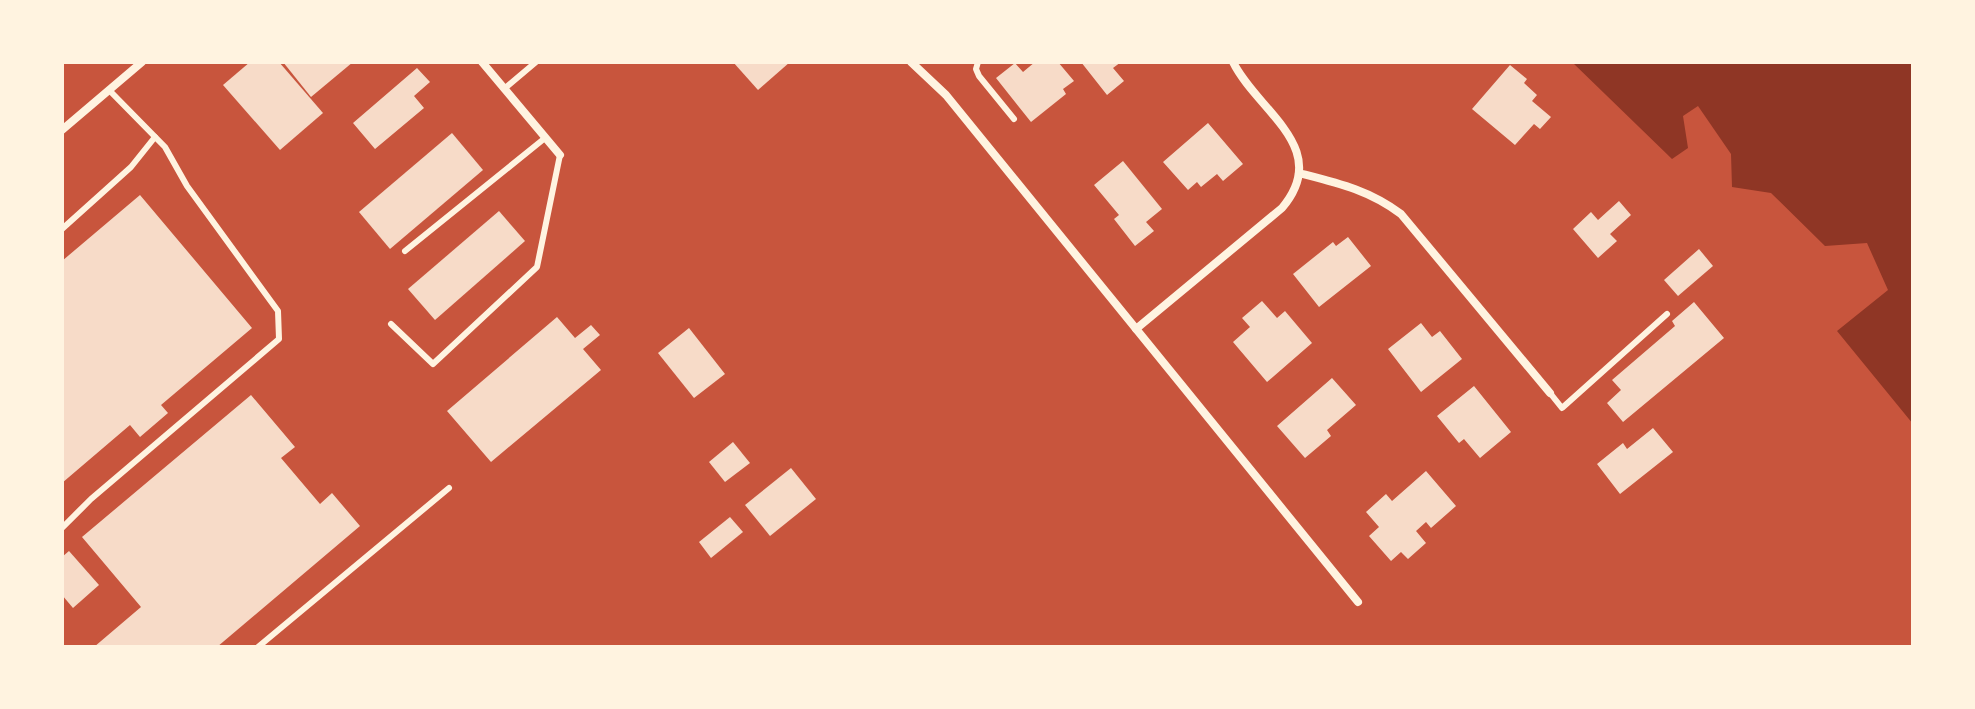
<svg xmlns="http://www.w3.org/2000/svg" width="1975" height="709" font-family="Poppins,sans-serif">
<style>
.water{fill:#8f3625}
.building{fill:#f7dbc8}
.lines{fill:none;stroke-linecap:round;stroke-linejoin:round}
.service{stroke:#fff3e0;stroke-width:6}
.minor{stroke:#fff3e0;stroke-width:8}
</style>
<rect width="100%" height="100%" fill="#c8553d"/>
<path class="water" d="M1572,62H1913V424L1837,331L1888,290L1867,243L1825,246L1771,193L1732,187L1731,154L1698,106L1683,116L1688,148L1672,159Z"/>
<g class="building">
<path d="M250,62H279L323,113L280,150L223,85Z"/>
<path d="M283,62H353L311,97Z"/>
<path d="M733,62H790L758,90Z"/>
<path d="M1035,62H1058L1074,81L1063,89L1066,94L1031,122L996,78L1015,63L1023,72Z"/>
<path d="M1081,62H1121L1113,68L1124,81L1107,95Z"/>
<path d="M1510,65L1527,79L1524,83L1537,95L1532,101L1551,117L1540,129L1534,124L1515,145L1472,109Z"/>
<path d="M417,68L430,82L414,96L424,108L375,149L353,123Z"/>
<path d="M1208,123L1243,164L1223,181L1217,174L1201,187L1197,182L1188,190L1163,162Z"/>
<path d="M452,133L483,170L390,249L359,212Z"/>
<path d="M1123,161L1162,209L1146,222L1154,231L1135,246L1114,219L1119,215L1094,185Z"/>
<path d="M140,195L252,328L161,405L168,413L140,437L130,425L62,483V261Z"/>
<path d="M1619,201L1631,215L1610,234L1617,241L1598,258L1573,229L1591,212L1598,220Z"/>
<path d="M499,211L525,241L435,320L408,289Z"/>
<path d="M1348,237L1371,266L1319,307L1293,274L1333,242L1336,246Z"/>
<path d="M1699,249L1713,266L1678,296L1664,280Z"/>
<path d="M1262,301L1277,318L1285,311L1312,343L1267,382L1233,342L1250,327L1242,318Z"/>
<path d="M1694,302L1724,338L1623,422L1607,403L1621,390L1612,380L1675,326L1672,321Z"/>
<path d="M557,317L575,338L591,325L600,335L583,349L601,370L491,462L447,411Z"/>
<path d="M1421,323L1432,337L1440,331L1462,359L1421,392L1388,349Z"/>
<path d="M689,328L725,374L694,398L658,353Z"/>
<path d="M1332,378L1356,405L1327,430L1331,436L1305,458L1277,426Z"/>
<path d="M1474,386L1511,432L1480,458L1464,439L1459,443L1437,416Z"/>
<path d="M251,395L295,447L281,458L320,504L332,493L360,526L217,647H94L141,607L82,537Z"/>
<path d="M1653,428L1673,452L1620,494L1597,464L1623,443L1627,449Z"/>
<path d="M733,442L750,463L725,482L709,462Z"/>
<path d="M791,468L816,499L770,536L745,505Z"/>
<path d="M1426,471L1456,506L1431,528L1426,522L1416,531L1426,543L1408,559L1401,552L1391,561L1369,536L1379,527L1366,512L1386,494L1392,501Z"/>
<path d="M730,517L743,532L711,558L699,542Z"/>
<path d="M69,551L99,585L73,608L62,595V557Z"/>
</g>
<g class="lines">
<g class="service">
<path d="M978,62L976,69L979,76L1014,119"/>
<path d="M504,89L536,62"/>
<path d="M62,229L131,167L155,137"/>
<path d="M405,251L545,138"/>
<path d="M391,324L433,364L537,267L560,155"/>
<path d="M1550,393L1562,408L1667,314"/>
<path d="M62,528L91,499L279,339L278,311L187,186L165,147L109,90"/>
<path d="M258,647L449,488"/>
</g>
<g class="minor">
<path d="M482,62L560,155"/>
<path d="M911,62L946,95L1358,602"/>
<path d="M62,130L142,62"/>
<path d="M1299,173C1338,183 1369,190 1401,214L1550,393"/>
<path d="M1136,329L1282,208C1333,148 1257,111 1233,62"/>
</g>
</g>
<rect width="1975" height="709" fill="none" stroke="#fff3e0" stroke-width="128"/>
</svg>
